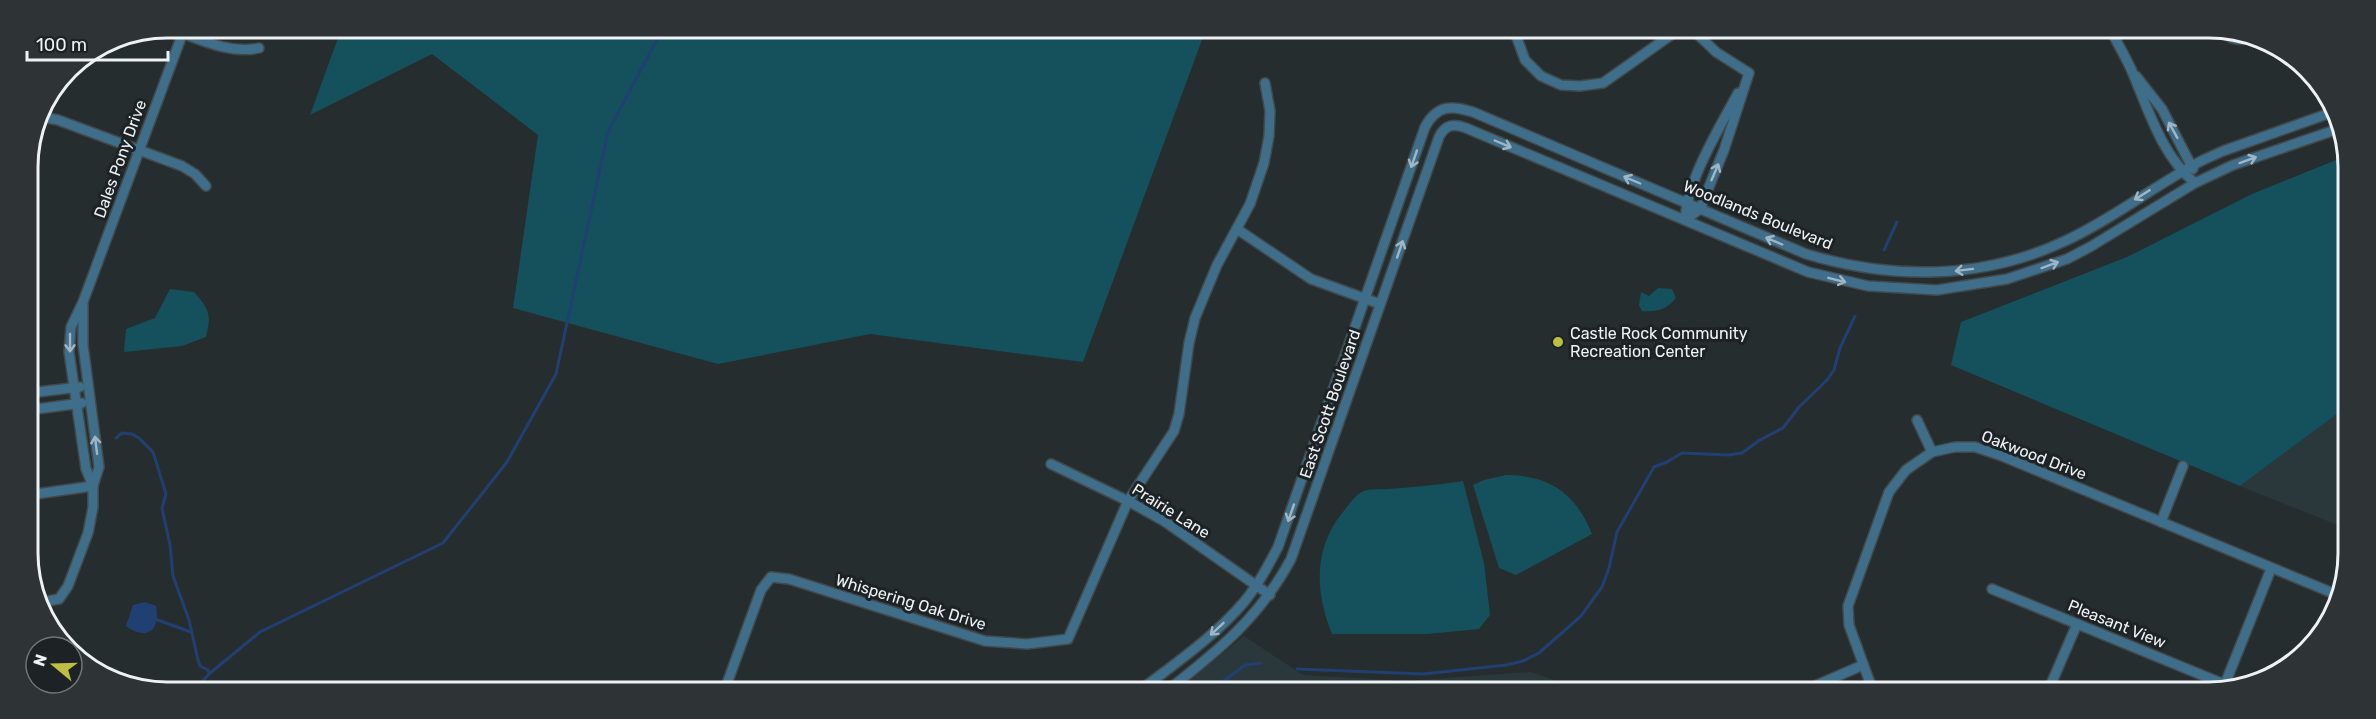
<svg xmlns="http://www.w3.org/2000/svg" width="2376" height="719" font-family="Rubik,sans-serif">
<style>
.built{fill:#2a383c}
.green{fill:#15505d}
.water{fill:#214072}
.lines{fill:none;stroke-linecap:round;stroke-linejoin:round}
.stream{stroke:#214072;stroke-width:3}
.minor-casing{stroke:#42494a;stroke-width:12}
.minor{stroke:#3f6e8b;stroke-width:9}
.oneway{stroke:#9fb7c5}
.poi-dot{fill:#bdbf43;stroke:#1d2325;stroke-width:2}
.labels{text-anchor:middle;dominant-baseline:central;stroke-width:6;stroke-linejoin:round;paint-order:stroke}
.street-label{font-size:16px;fill:#eef2f4;stroke:#1d2325}
.poi-label{font-size:16px;fill:#eef2f4;stroke:#1d2325;text-anchor:start}
.rim{fill:none;stroke:#eef2f4;stroke-width:3}
</style>
<rect width="100%" height="100%" fill="#262d2e"/>
<g class="built">
<path d="M2345,408V528L2240,486Z"/>
<path d="M1244,636L1303,675L1405,681L1531,672L1582,690H1178Z"/>
</g>
<g class="green">
<path d="M342,27L1206,29L1083,362L870,334L718,364L513,308L538,135L432,54L310,115Z"/>
<path d="M2346,156L2345,408L2240,486L1951,365L1961,322L2127,257L2252,194Z"/>
<path d="M1658,288L1672,289L1676,298C1666,310 1657,312 1642,311L1639,305L1641,292L1649,296Z"/>
<path d="M170,289L194,292C209,309 212,315 206,337L182,346L124,352L126,329L155,318Z"/>
<path d="M1506,475C1550,475 1576,494 1592,534L1516,575L1499,568L1473,485L1484,480Z"/>
<path d="M1463,481L1484,563L1490,615L1479,629L1427,634H1332C1315,592 1313,548 1343,512C1348,506 1355,495 1362,492C1368,488 1382,490 1389,489C1414,487 1438,485 1463,481Z"/>
<path d="M1513,681L1551,690H1511Z"/>
</g>
<path class="water" d="M145,602L156,606C161,631 146,641 126,626L133,605Z"/>
<g class="lines">
<g class="stream">
<path d="M1884,250L1897,222"/>
<path d="M116,438L122,433L132,434L139,438L153,452L166,494L162,508L170,545L173,576L189,620L198,660L200,666L208,670L209,674L197,687"/>
<path d="M155,619L191,632"/>
<path d="M1297,669L1423,674L1506,665L1523,661L1539,653L1581,616L1602,587L1609,568L1617,532L1654,467L1667,462L1682,453L1728,455L1742,453L1760,440L1783,428L1799,407L1827,380L1834,370L1840,348L1855,316"/>
<path d="M209,674L260,632L443,543L507,462L556,374L608,132L663,28"/>
<path d="M1211,690L1245,665L1261,663"/>
</g>
<defs>
<g id="minor">
<path d="M166,27C195,37 228,55 259,48"/>
<path d="M1514,30L1525,60L1541,76L1561,85L1580,86L1603,83L1678,30"/>
<path d="M1693,30L1716,52L1749,73"/>
<path d="M2111,31C2118,44 2125,56 2131,69C2148,108 2161,155 2195,183"/>
<path d="M2224,32C2233,42 2242,40 2254,37"/>
<path d="M2136,76L2162,109L2193,169"/>
<path d="M37,116L58,120L182,166L195,174L206,186"/>
<path d="M1685,220L1700,209L1724,150L1749,73"/>
<path d="M1685,220C1687,180 1719,129 1738,93"/>
<path d="M1237,229L1311,279L1380,304"/>
<path d="M29,393L80,387"/>
<path d="M29,410L82,403"/>
<path d="M1917,420L1932,452"/>
<path d="M1051,464L1128,501L1164,521L1270,595"/>
<path d="M93,486L86,469L69,352L71,327L83,302L185,27"/>
<path d="M29,495L93,486"/>
<path d="M2161,522L2183,466"/>
<path d="M1992,589L2231,687"/>
<path d="M42,602L59,599L68,586L88,533L93,507V486L99,467L83,345V304"/>
<path d="M2225,684L2271,569"/>
<path d="M1817,685L1863,665"/>
<path d="M725,689L761,590L771,577L789,579L985,641L1027,644L1068,639L1128,501L1174,431L1179,414L1189,343L1195,318L1217,265L1250,204L1264,163L1269,136L1270,111L1265,83"/>
<path d="M1142,689C1177,662 1215,636 1244,602C1258,585 1268,566 1278,547L1425,127C1437,105 1451,105 1473,112L1806,254C1892,280 1982,280 2065,241C2113,219 2155,185 2203,160L2223,151L2333,112"/>
<path d="M1168,690C1219,650 1260,617 1291,559L1439,137C1445,125 1453,123 1466,128L1808,272L1868,286L1937,290L2007,279L2067,259L2090,247L2195,183L2233,165L2341,128"/>
<path d="M1873,691L1849,625L1848,606L1889,492L1906,470L1932,452L1955,447H1975L2002,456L2340,596"/>
<path d="M2048,691L2077,624"/>
</g>
</defs>
<use href="#minor" class="minor-casing"/>
<use href="#minor" class="minor"/>
</g>
<defs><path id="oneway-shaft" d="M-6 0H5M1.5-3L5.5 0L1.5 3" fill="none" stroke-width="1.6" stroke-linecap="round" stroke-linejoin="round" transform="scale(1.5)"/></defs>
<g class="oneway">
<use href="#oneway-shaft" transform="translate(2173 130) rotate(-119)"/>
<use href="#oneway-shaft" transform="translate(1503 144) rotate(23)"/>
<use href="#oneway-shaft" transform="translate(1414 159) rotate(109)"/>
<use href="#oneway-shaft" transform="translate(2248 160) rotate(-20)"/>
<use href="#oneway-shaft" transform="translate(1715 172) rotate(-67)"/>
<use href="#oneway-shaft" transform="translate(1632 180) rotate(-157)"/>
<use href="#oneway-shaft" transform="translate(2142 195) rotate(148)"/>
<use href="#oneway-shaft" transform="translate(1774 241) rotate(-157)"/>
<use href="#oneway-shaft" transform="translate(1400 249) rotate(-71)"/>
<use href="#oneway-shaft" transform="translate(2050 265) rotate(-20)"/>
<use href="#oneway-shaft" transform="translate(1964 270) rotate(173)"/>
<use href="#oneway-shaft" transform="translate(1837 280) rotate(14)"/>
<use href="#oneway-shaft" transform="translate(70 343) rotate(90)"/>
<use href="#oneway-shaft" transform="translate(96 445) rotate(-97)"/>
<use href="#oneway-shaft" transform="translate(1291 513) rotate(109)"/>
<use href="#oneway-shaft" transform="translate(1217 629) rotate(137)"/>
</g>
<circle class="poi-dot" cx="1558" cy="342" r="6"/>
<g class="labels">
<g class="street-label">
<text transform="translate(120 159) rotate(-70)">Dales Pony Drive</text>
<text transform="translate(1758 215) rotate(22)">Woodlands Boulevard</text>
<text transform="translate(1330 404) rotate(-71)">East Scott Boulevard</text>
<text transform="translate(2034 455) rotate(21)">Oakwood Drive</text>
<text transform="translate(1171 511) rotate(32)">Prairie Lane</text>
<text transform="translate(911 602) rotate(17)">Whispering Oak Drive</text>
<text transform="translate(2117 624) rotate(22)">Pleasant View</text>
</g>
<g class="poi-label">
<text x="1570" y="333">Castle Rock Community<tspan x="1570" dy="18">Recreation Center</tspan></text>
</g>
</g>
<path d="M0 0H2376V719H0ZM167 38H2209A129 129 0 0 1 2338 167V553A129 129 0 0 1 2209 682H167A129 129 0 0 1 38 553V167A129 129 0 0 1 167 38Z" fill="#2e3436" fill-rule="evenodd"/>
<path class="rim" d="M167 38H2209A129 129 0 0 1 2338 167V553A129 129 0 0 1 2209 682H167A129 129 0 0 1 38 553V167A129 129 0 0 1 167 38Z"/>
<g transform="translate(54 665) rotate(289)"><circle r="28" fill="#1d2325" stroke="#717678" stroke-width="1.5"/>
<path d="M0-4.5L10 22L0 15L-10 22Z" fill="#bdbf43"/>
<text y="-9" font-size="16" font-weight="bold" text-anchor="middle" fill="#eef2f4">N</text>
</g>
<path d="M27 51v9h141v-9" fill="none" stroke="#eef2f4" stroke-width="3"/>
<text x="36" y="51" font-size="18" fill="#eef2f4" stroke="#1d2325" stroke-width="4.5" paint-order="stroke">100 m</text>
</svg>
